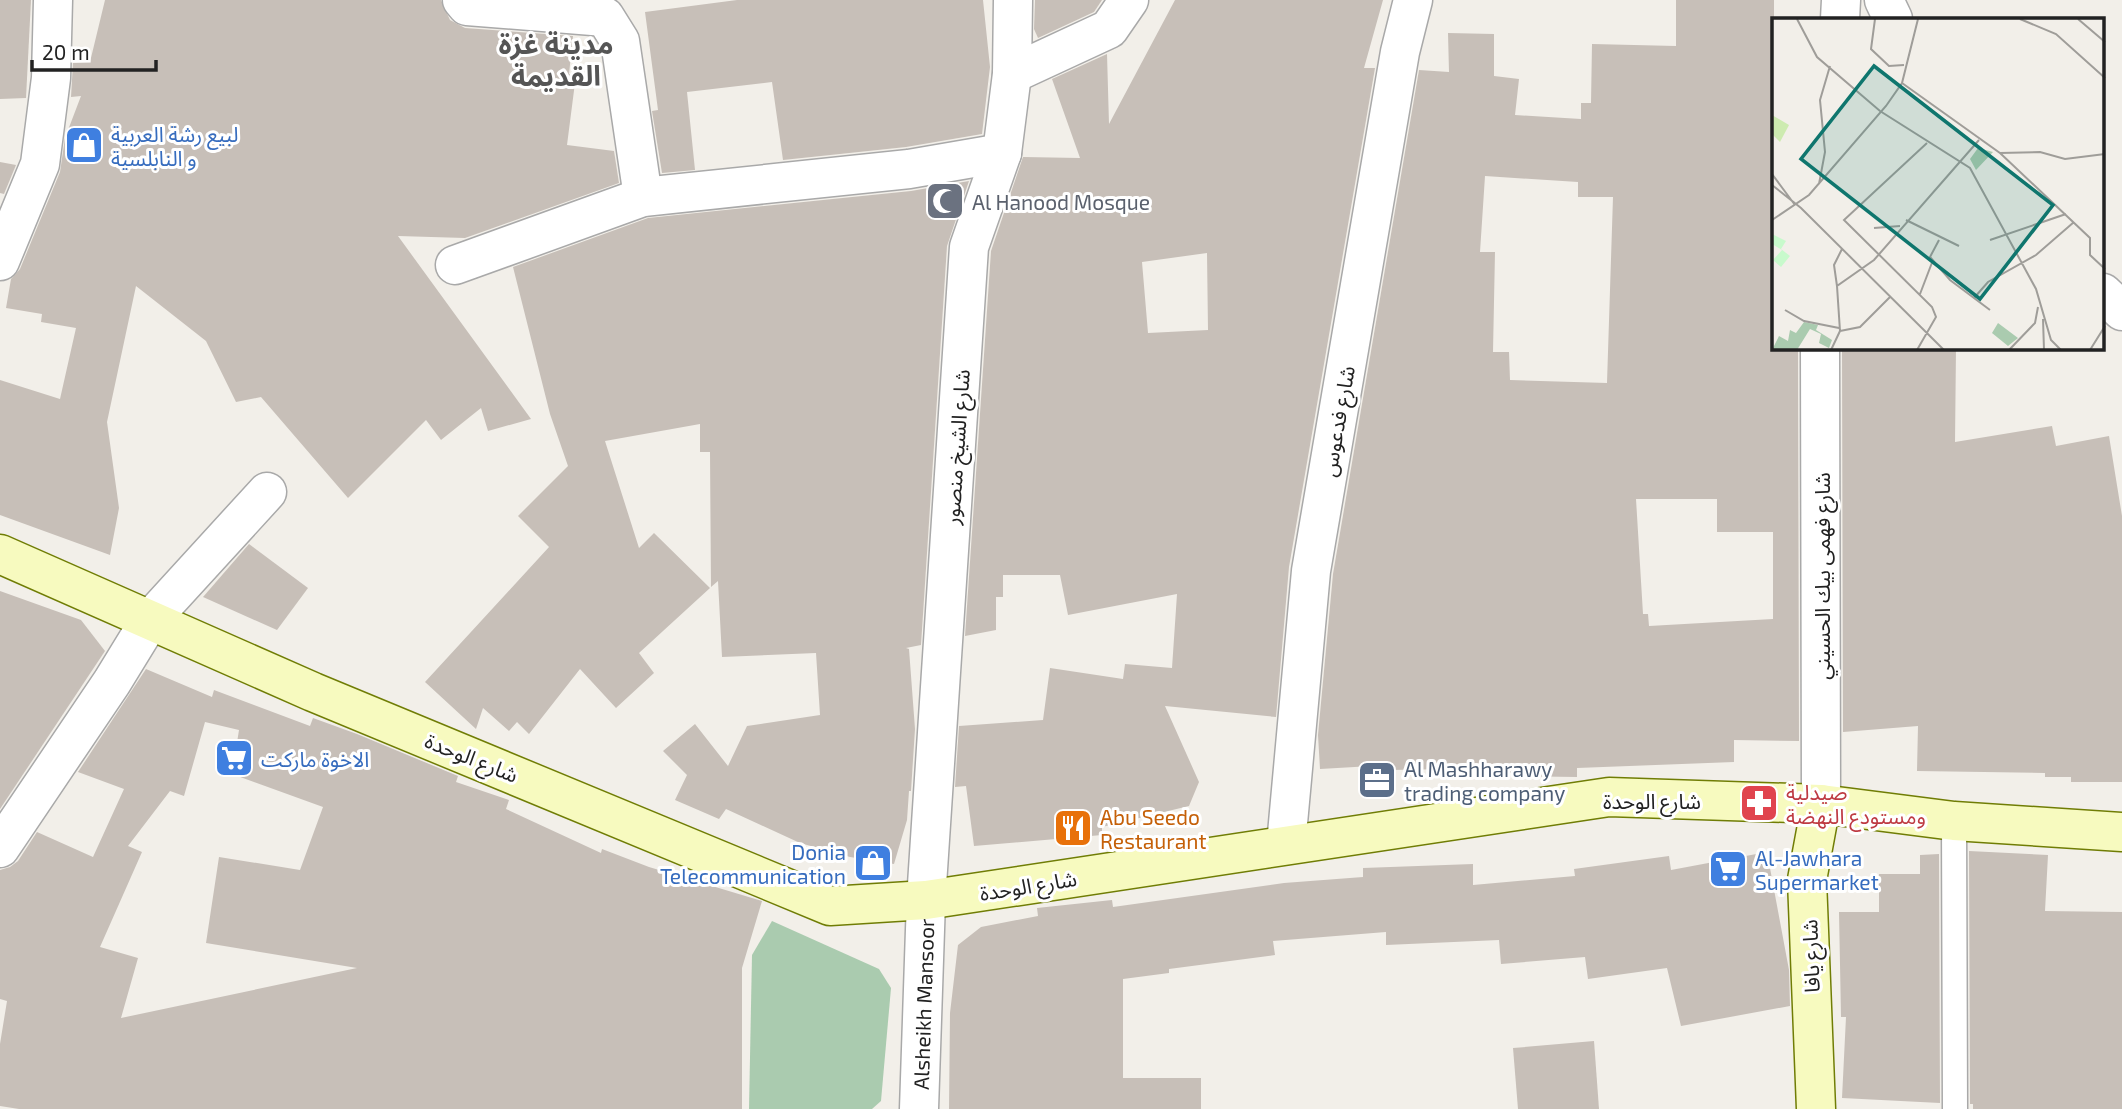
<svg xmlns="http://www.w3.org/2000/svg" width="2122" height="1109" font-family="'Exo 2','Noto Sans Arabic',sans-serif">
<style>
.cemetery{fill:#aacbaf}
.building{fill:#c7bfb8;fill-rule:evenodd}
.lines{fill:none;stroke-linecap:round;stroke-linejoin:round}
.lane-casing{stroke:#a9a9a9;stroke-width:27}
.street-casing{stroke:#a9a9a9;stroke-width:41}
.secondary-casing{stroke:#707d05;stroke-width:41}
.lane{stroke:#fff;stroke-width:24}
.street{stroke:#fff;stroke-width:38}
.secondary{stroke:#f7fabf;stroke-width:38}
.labels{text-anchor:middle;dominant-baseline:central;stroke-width:6;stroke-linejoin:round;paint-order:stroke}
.shop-label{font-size:21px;fill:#366cbe;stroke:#fff;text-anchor:start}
.worship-label{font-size:21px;fill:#5b616d;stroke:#fff;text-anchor:start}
.street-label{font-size:21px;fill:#222;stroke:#fff}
.service-label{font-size:21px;fill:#4e5e75;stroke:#fff;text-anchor:start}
.health-label{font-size:21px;fill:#be3a42;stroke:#fff;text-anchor:start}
.food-label{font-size:21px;fill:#c56008;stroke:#fff;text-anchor:start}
.district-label{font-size:28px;font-weight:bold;fill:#555;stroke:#fff}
.inset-road{fill:none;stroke:#9f9d99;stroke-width:2}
.view{fill:#0f766e;fill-opacity:0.15;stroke:#0f766e;stroke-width:3.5}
.inset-edge{fill:none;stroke:#222;stroke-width:3.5}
</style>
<rect width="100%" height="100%" fill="#f2efe9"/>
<path class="cemetery" d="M772,921L879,969L891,988L881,1101L872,1109H749L752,955Z"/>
<g class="building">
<path d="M0,0H31L26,98L0,99Z"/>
<path d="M105,0H441L450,20L465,28L573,36L569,74L576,75L567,145L614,151L619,183L465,238L398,236L531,419L488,431L481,408L441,440L426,420L348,498L261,397L236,402L206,341L136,286L107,422L119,508L110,555L0,515V380L60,399L76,328L41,322L42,314L6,308L11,279L20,269L60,172L65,138L81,96L71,97L73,63L90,62Z"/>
<path d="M737,0H983L990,67L982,134L906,147L783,160L772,82L687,92L695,170L662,173L652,111L658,110L645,12Z"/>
<path d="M1035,0H1102L1094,12L1038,38L1034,29Z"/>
<path d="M1175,0H1383L1364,68H1375L1289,567L1276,717L1165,706L1199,782L1189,806L1102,827V835L974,846L966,786L955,787L959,726L1043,720L1050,668L1123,679L1125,664L1172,668L1177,594L1068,615L1060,575H1003V597H996V630L965,636L991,251L1023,157L1080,158L1052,79L1107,54L1109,124ZM1207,253L1208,330L1148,333L1142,262Z"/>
<path d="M1676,0H1774V351L1798,350L1799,741L1734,740V762L1577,768V777L1514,776L1515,773H1454V769L1389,770V765L1320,769L1318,735L1333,574L1419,70L1449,72L1448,33L1494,34V76L1519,79L1515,115L1581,119V103H1591L1592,44L1676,46ZM1485,176L1578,182V197H1613L1607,383L1510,380L1509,352H1493L1495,252H1480ZM1636,499H1717V532H1773V619L1649,626L1648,614H1643Z"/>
<path d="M0,162L16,165L4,194L0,193Z"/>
<path d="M969,181L947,246L921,645L906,648L909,649L915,729L911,791H909L907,820L894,864L850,857L800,843L726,809L719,819L675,800L687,775L663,751L695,724L728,766L747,726L820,715L816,653L722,657L718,581L711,587L710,452H700V424L605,441L639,548L654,533L710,588L639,653L654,673L616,708L580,669L529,734L517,722L509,731L483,708L476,729L425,682L549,547L518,516L568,466L550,414L513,267L648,218L911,191Z"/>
<path d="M1850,348H1956L1955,442L2052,426L2056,446L2109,436L2122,516V782H2071V777H2045V773L1917,771L1918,726L1843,732L1842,350Z"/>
<path d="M249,544L308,588L277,630L203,597Z"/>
<path d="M0,591L81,620L105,651L0,809Z"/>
<path d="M146,669L212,697L214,690L310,726L313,718L357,734L458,776L456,782L509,800L506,809L601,853L602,849L649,867L762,901L742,968V1109H19L0,1106V1044L7,1001L0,999V870L10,867L18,861L37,832L93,857L124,789L78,772ZM205,722L239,730L232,774L323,807L300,870L219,857L206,943L357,968L121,1018L138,958L100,947L142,852L128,846L170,791L184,796Z"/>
<path d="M1969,851L2048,855L2045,911L2122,912V1109H1973V1104H1970Z"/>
<path d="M1767,852L1789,970L1790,1006L1681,1026L1667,968L1588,979L1585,957L1501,964L1499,940L1386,945V932L1273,941L1275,955L1169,969V973L1123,979V1078H1201V1109H949L950,1013L958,945L981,927L1038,916L1037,908L1112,900L1113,907L1284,883L1363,877V868L1473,864V885L1575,876L1574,869L1669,856L1671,870Z"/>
<path d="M1939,854L1940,1103L1842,1098L1846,1017H1841L1839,912H1879V874H1920V855Z"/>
<path d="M1594,1041L1599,1109H1518L1513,1048Z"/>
</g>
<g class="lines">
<defs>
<path id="lane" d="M1954,821L1955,1109"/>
<g id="street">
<path d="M462,0L467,6L605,17L620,41L643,197"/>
<path d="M1884,0L1893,19"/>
<path d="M1840,19L1841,0"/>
<path d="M1012,74L1109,29L1129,0"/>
<path d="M0,261L40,164L51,78L53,0"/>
<path d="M455,265L643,197L909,169L1002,153"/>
<path d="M2103,293L2122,311"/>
<path d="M1820,348L1821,804"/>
<path d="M1286,845L1311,571L1400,52L1413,0"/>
<path d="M0,848L112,682L150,620L267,492"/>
<path id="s1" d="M919,1109L926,900L969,247L1002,153L1012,74L1013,0"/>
</g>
<g id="secondary">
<path d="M0,554L313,692L830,906L926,900L1609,797L1821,804L1954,821L2122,832"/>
<path d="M1816,1109L1807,880L1821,804"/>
</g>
</defs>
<use href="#lane" class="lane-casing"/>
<use href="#street" class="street-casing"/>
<use href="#secondary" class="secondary-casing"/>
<use href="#lane" class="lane"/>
<use href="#street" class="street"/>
<use href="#secondary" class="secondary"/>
</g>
<defs>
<symbol id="shop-square" viewBox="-11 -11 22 22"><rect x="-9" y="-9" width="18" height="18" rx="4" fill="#3f7fe0" stroke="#fff"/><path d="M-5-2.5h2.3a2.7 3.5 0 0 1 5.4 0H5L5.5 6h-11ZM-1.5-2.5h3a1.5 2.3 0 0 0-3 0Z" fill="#fff"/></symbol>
<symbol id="mosque-square" viewBox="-11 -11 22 22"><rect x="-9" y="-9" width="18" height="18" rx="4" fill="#6b7280" stroke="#fff"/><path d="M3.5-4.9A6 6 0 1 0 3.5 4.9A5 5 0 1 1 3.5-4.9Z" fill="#fff"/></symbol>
<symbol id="supermarket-square" viewBox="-11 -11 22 22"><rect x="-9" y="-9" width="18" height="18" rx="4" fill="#3f7fe0" stroke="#fff"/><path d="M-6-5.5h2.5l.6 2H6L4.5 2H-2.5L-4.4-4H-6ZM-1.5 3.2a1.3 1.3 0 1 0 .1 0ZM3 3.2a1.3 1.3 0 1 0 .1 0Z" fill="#fff"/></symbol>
<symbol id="office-square" viewBox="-11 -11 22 22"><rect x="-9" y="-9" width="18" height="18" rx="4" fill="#5c6f8a" stroke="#fff"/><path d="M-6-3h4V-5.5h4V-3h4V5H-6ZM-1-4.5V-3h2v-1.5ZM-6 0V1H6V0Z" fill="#fff"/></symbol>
<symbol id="pharmacy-square" viewBox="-11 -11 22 22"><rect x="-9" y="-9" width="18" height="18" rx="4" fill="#e0444e" stroke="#fff"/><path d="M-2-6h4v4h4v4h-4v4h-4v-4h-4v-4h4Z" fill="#fff"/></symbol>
<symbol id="restaurant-square" viewBox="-11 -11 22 22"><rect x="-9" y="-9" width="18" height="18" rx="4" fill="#e8710a" stroke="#fff"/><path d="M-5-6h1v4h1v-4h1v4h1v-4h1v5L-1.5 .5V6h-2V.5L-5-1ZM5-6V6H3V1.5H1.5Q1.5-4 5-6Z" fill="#fff"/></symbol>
</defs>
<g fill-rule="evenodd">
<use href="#shop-square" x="62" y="123" width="44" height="44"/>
<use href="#mosque-square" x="923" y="179" width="44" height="44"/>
<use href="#supermarket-square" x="212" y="736" width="44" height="44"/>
<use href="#office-square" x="1355" y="758" width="44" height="44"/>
<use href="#pharmacy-square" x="1737" y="781" width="44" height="44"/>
<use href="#restaurant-square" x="1051" y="806" width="44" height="44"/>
<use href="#shop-square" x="851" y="841" width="44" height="44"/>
<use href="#supermarket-square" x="1706" y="847" width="44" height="44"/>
</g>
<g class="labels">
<g class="shop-label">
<text x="111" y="133">لبيع رشة العربية<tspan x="111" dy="24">و النابلسية</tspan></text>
<text x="261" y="758">الاخوة ماركت</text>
<text x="846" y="851" text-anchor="end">Donia<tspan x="846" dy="24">Telecommunication</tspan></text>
<text x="1755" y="857">Al-Jawhara<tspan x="1755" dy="24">Supermarket</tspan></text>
</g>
<g class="worship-label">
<text x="972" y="201">Al Hanood Mosque</text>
</g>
<g class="street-label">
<text transform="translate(1337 421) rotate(-80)">شارع فدعوس</text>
<text transform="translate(956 447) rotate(-86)">شارع الشيخ منصور</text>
<text transform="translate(1821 576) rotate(-90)">شارع فهمى بيك الحسيني</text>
<text transform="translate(472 757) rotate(22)">شارع الوحدة</text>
<text x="1652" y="800">شارع الوحدة</text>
<text transform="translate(1028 885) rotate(-9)">شارع الوحدة</text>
<text transform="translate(1810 956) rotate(-92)">شارع يافا</text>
<text stroke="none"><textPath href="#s1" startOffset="105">Alsheikh Mansoor</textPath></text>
</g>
<g class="service-label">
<text x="1404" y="768">Al Mashharawy<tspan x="1404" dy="24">trading company</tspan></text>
</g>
<g class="health-label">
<text x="1786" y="791">صيدلية<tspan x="1786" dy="24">ومستودع النهضة</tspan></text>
</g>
<g class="food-label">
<text x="1100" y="816">Abu Seedo<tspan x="1100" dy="24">Restaurant</tspan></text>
</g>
<g class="district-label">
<text x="556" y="43">مدينة غزة<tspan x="556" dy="32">القديمة</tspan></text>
</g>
</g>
<g transform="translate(1772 18)">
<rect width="332" height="332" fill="#f2efe9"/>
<path d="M0,97L17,107L8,124L0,116Z" fill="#cdebb0"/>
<path d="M206,130L221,134L204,152L198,141ZM32,304L46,307L44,312L60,322L57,330L47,325L49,316L38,311L25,332H0L7,318L16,323L18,312L24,315ZM226,305L246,320L236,328L220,315Z" fill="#aacbaf"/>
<path d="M0,216L14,223L9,231L18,238L9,249L1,242L10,232L0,226Z" fill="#c8facc"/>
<path class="inset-road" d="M25,1L45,39L108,93L198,150L264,271L279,322L289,332M103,1L99,31L117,48L132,47M248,1L284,16L333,60M306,1L333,24M130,65L228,135L268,134L293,141L333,136M228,135L318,220V237L333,251M0,156L23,187M47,166L53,134L48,82L58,48M0,167L29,190L172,332M0,202L37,177L114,88L130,65L146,1M134,202L187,228M102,210L128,208M167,222L158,239L178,262L218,292M218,222L294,196M65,268L62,247L70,231M148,276L161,242M202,280L216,264L264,237L302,204M13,292L32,303L67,310M271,301L272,332M68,313L88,309L118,279M59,332L68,313L65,268L102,242L207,122M145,332L164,299L160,289L72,202L155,125M237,332L263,305L266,289M318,332L333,308"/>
<path class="view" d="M102,48L281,187L208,281L29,141Z"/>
<rect width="332" height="332" class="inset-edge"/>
</g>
<path d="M32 60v10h124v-10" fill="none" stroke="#222222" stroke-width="3.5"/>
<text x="42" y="60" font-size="21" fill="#222222" stroke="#ffffff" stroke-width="5" paint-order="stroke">20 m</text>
</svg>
